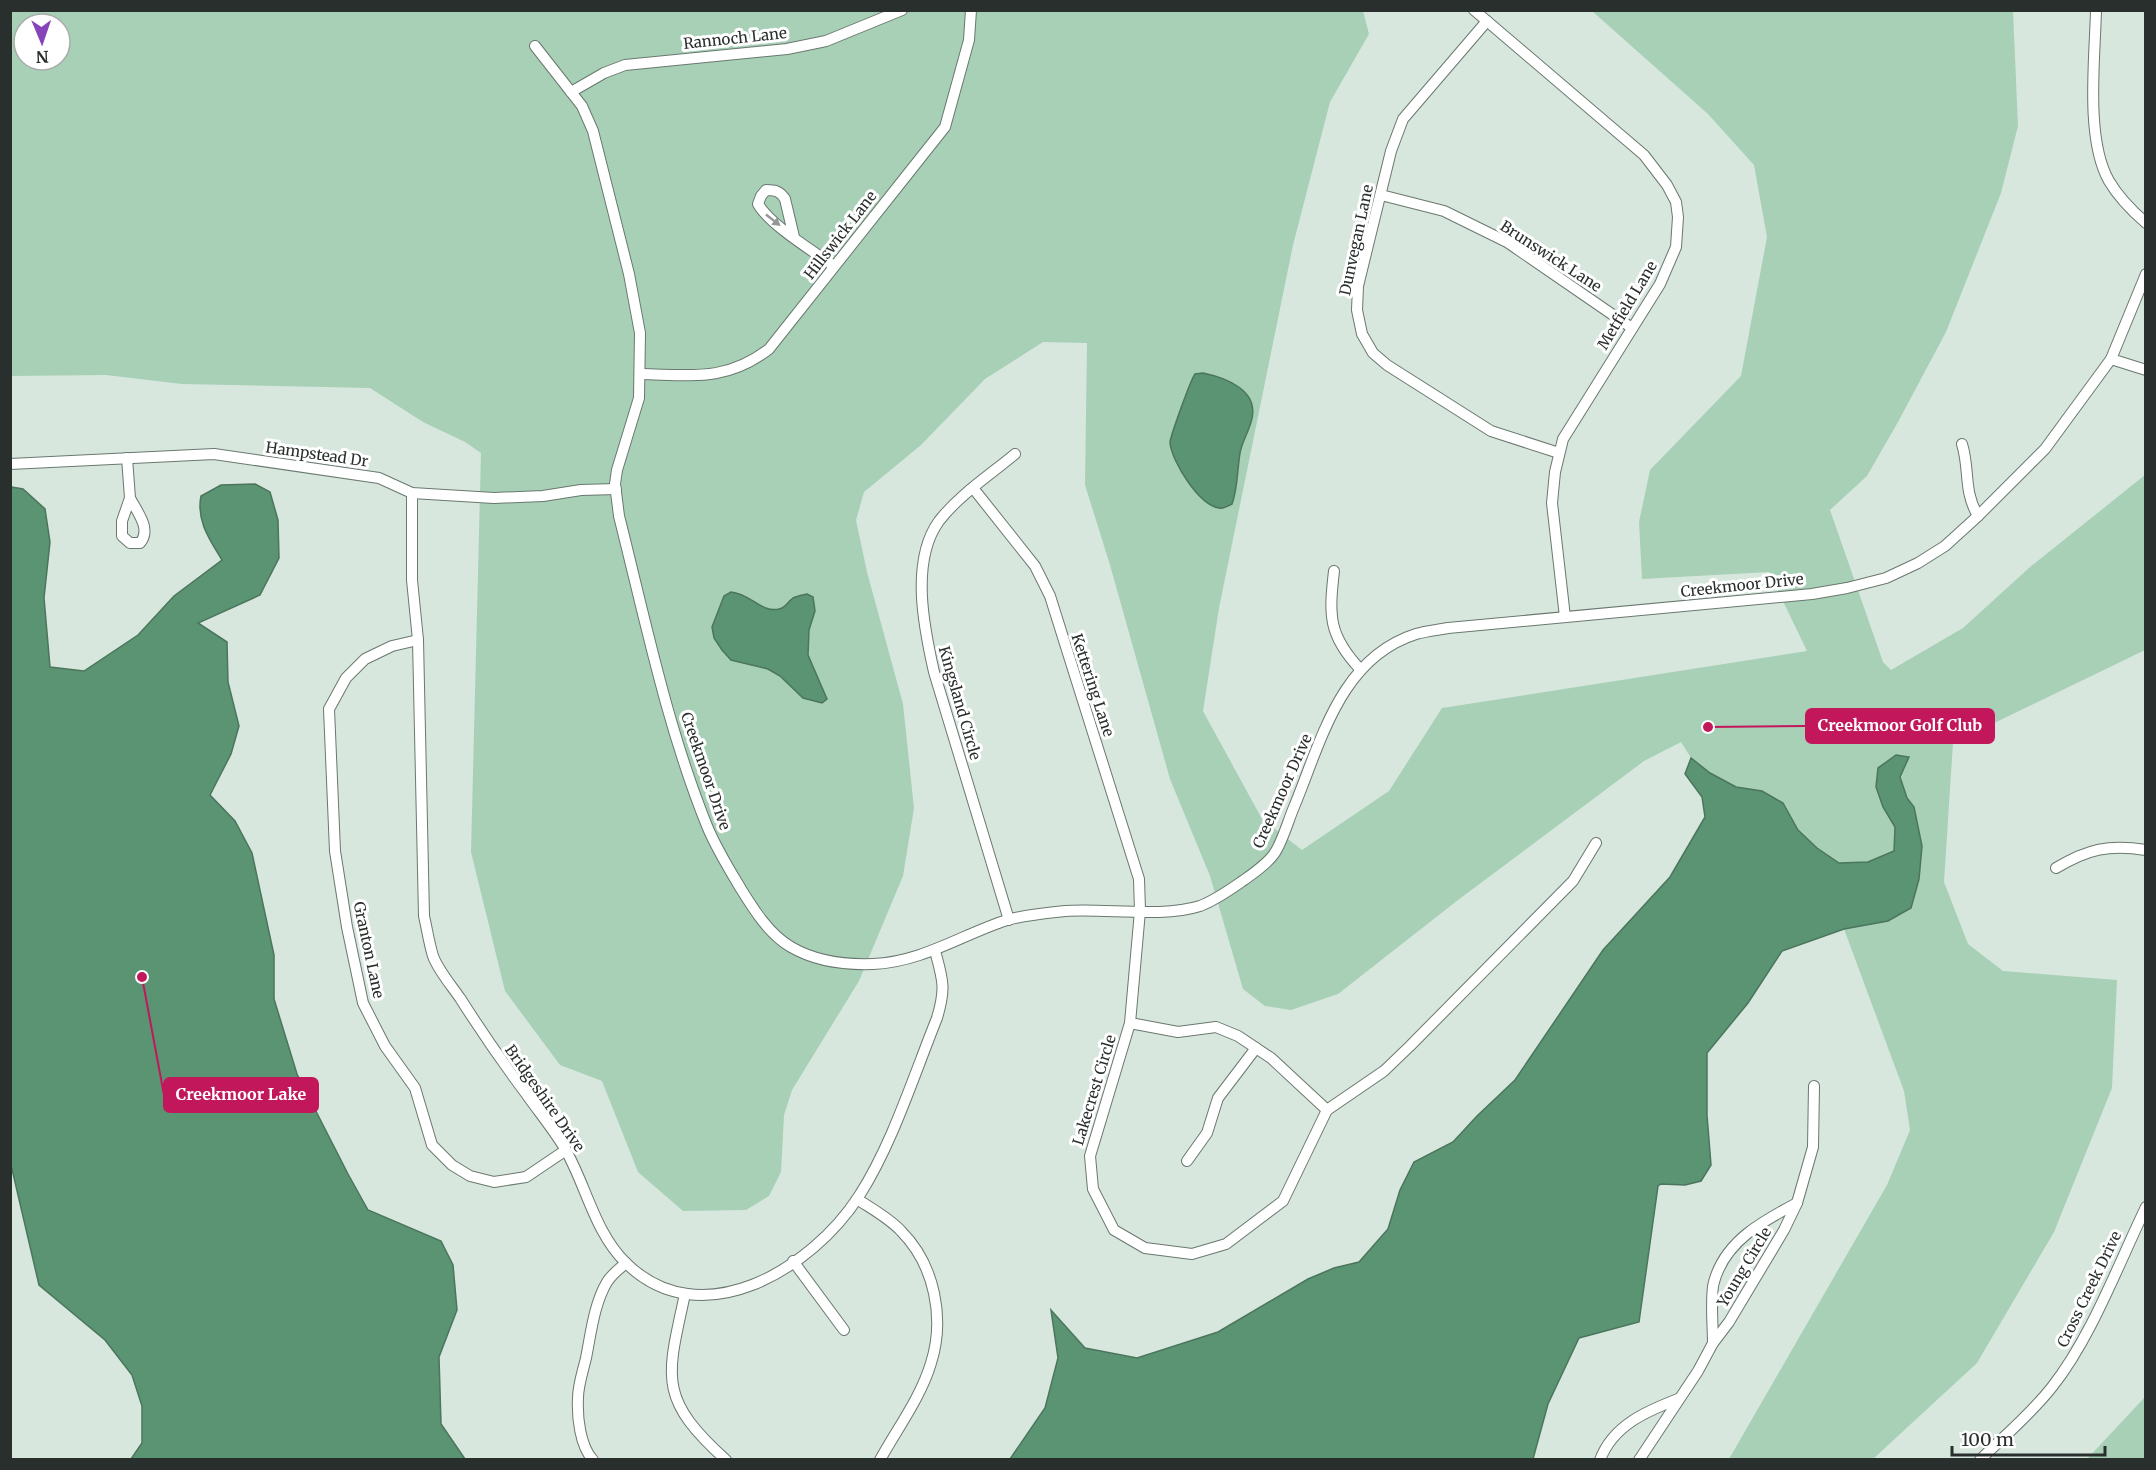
<svg xmlns="http://www.w3.org/2000/svg" width="2156" height="1470" font-family="Merriweather,serif">
<style>
.green{fill:#a7d0b7;fill-rule:evenodd}
.water{fill:#5a9472;stroke:#4b765d;stroke-width:1.5}
.lines{fill:none;stroke-linecap:round;stroke-linejoin:round}
.minor-casing{stroke:#6a786f;stroke-width:12}
.minor{stroke:#fff;stroke-width:10}
.oneway{fill:#949796}
.labels{text-anchor:middle;dominant-baseline:central;stroke-width:6;stroke-linejoin:round;paint-order:stroke}
.street-label{font-size:15px;fill:#292f2c;stroke:#fff}
.leader{fill:none;stroke:#c2185b;stroke-width:2}
.callout-dot{fill:#c2185b;stroke:#fff;stroke-width:2}
.callout{fill:#c2185b;stroke:#c2185b;stroke-width:2}
.callout-label{font-size:16px;text-anchor:middle;font-weight:bold;fill:#fff}
</style>
<rect width="100%" height="100%" fill="#d7e7dd"/>
<g class="green">
<path d="M11,11H1363L1369,34L1330,102L1293,245L1219,608L1203,711L1262,819L1302,850L1389,791L1442,708L1807,651L1769,572L1642,579L1639,522L1650,470L1741,376L1767,237L1754,165L1708,114L1592,11H2013L2018,126L2001,193L1946,332L1898,422L1867,476L1830,510L1883,662L1891,670L1963,628L2030,567L2145,475V650L1953,743L1944,882L1968,944L2003,971L2117,980L2112,1088L2054,1232L1977,1363L1873,1459H1729L1887,1185L1910,1130L1904,1091L1844,929L1888,921L1914,807L1907,798L1900,777L1878,768L1877,787L1883,807L1895,827L1894,851L1868,862L1839,863L1817,848L1798,830L1783,803L1762,791L1736,787L1710,773L1691,758L1681,742L1644,761L1458,900L1338,994L1291,1010L1265,1006L1243,989L1210,876L1170,779L1110,565L1085,485L1087,343L1043,342L985,379L921,445L864,492L856,520L867,572L903,704L914,808L903,876L859,981L792,1090L784,1115L781,1172L769,1196L746,1210L683,1211L638,1172L602,1081L560,1065L505,991L471,852L481,453L465,442L423,422L370,388L182,384L106,375L11,376ZM24,24H60V60H24Z"/>
<path d="M2145,1397V1459H2087Z"/>
</g>
<g class="water">
<path d="M1203,373C1227,378 1261,391 1251,422C1248,433 1242,442 1240,453C1237,471 1238,487 1232,504C1228,506 1224,509 1219,508C1199,505 1172,462 1170,443C1170,437 1191,379 1195,374Z"/>
<path d="M255,484L270,492L278,520L279,558L260,595L198,623L227,642L228,682L239,726L231,754L210,795L235,821L252,853L274,955V999L297,1074L348,1174L368,1210L441,1241L453,1265L457,1310L439,1357L441,1424L465,1459H131L142,1443V1406L132,1375L105,1340L39,1285L11,1165V487L23,489L45,509L50,542L44,598L50,667L84,671L138,635L174,596L222,560C210,540 196,521 201,496L221,485Z"/>
<path d="M731,592C751,594 761,613 779,609C787,607 787,602 793,598C797,596 803,595 807,594L813,597L815,611L809,630L808,655L827,699L822,703L803,698L780,676L768,669L731,660L722,650L714,638L712,627L724,596Z"/>
<path d="M1896,755L1909,757L1900,777L1907,798L1914,807L1922,846L1919,879L1911,908L1888,921L1844,929L1782,951L1748,1003L1707,1053V1115L1711,1165L1701,1181L1685,1185L1661,1184L1658,1186L1639,1322L1579,1338L1548,1404L1533,1459H1010L1045,1408L1058,1358L1051,1310L1085,1348L1137,1358L1218,1332L1308,1279L1334,1268L1359,1262L1388,1229L1400,1190L1414,1162L1453,1142L1477,1116L1515,1080L1603,950L1670,877L1705,817L1702,797L1685,774L1691,758L1710,773L1736,787L1762,791L1783,803L1798,830L1817,848L1839,863L1868,862L1894,851L1895,827L1883,807L1876,787L1878,768Z"/>
</g>
<g class="lines">
<defs>
<g id="minor">
<path d="M1474,10L1644,155L1667,185L1676,202L1678,217L1676,247L1660,284L1563,439L1555,472L1552,503L1565,617"/>
<path d="M2096,10C2095,58 2085,139 2109,181C2119,198 2131,210 2146,223"/>
<path d="M1487,21L1403,119L1391,151L1358,286L1357,310L1362,334L1373,353L1387,365L1491,431L1559,453"/>
<path d="M535,46L582,106L593,131L629,274L640,333L639,398L617,470L615,484L619,516C645,619 667,727 707,826C716,848 729,869 741,889C754,910 769,934 791,947C815,961 845,965 873,964C922,962 961,935 1007,920C1024,915 1046,913 1065,911C1105,908 1162,918 1200,906C1216,900 1231,889 1244,880C1254,873 1267,864 1274,854C1282,843 1288,821 1294,807C1321,742 1340,658 1416,634C1426,631 1437,630 1448,628L1812,594L1847,588L1886,578L1918,563L1945,546L1978,516L2045,449L2111,359L2146,274"/>
<path d="M571,92L604,73L625,65L787,49L826,41L902,10"/>
<path d="M1381,195L1444,211L1507,242L1632,328"/>
<path d="M794,237L785,199C780,191 775,190 766,190L761,196L758,204C770,225 813,251 834,266"/>
<path d="M2111,359L2146,370"/>
<path d="M641,374C691,375 726,382 769,349L945,127L969,40L971,10"/>
<path d="M1962,444C1970,470 1963,490 1978,516"/>
<path d="M127,458L130,498L122,521V536L130,543H140C152,529 137,512 130,498"/>
<path d="M10,464L214,454L379,478L412,493L494,498L543,496L581,490L616,489"/>
<path d="M973,488L1035,566L1050,596L1139,879L1140,911L1130,1023L1090,1156L1093,1189L1114,1230L1145,1248L1192,1254L1226,1244L1283,1201L1327,1110L1384,1071L1410,1046L1573,881L1596,843"/>
<path d="M412,493V580L418,640L424,916C427,929 429,943 433,956C438,970 451,985 460,998C481,1031 503,1063 527,1095C539,1112 553,1129 564,1147C586,1184 594,1232 626,1263C701,1337 812,1269 859,1196C892,1145 914,1075 937,1018C946,988 943,980 935,951"/>
<path d="M1334,571C1329,615 1328,635 1360,669"/>
<path d="M418,640L392,646L365,659L346,678L329,709L335,851L347,927L363,1003L385,1046L415,1088L432,1145L452,1165L470,1176L494,1182L526,1177L566,1150"/>
<path d="M2056,868C2088,849 2109,844 2146,850"/>
<path d="M1009,920L934,672C924,628 910,561 939,521C959,495 990,475 1015,454"/>
<path d="M1130,1023L1178,1032L1216,1027L1238,1036L1271,1058L1327,1110"/>
<path d="M1187,1161L1207,1133L1218,1098L1256,1048"/>
<path d="M857,1199C872,1209 889,1218 901,1231C935,1265 945,1319 931,1363C921,1397 897,1429 880,1460"/>
<path d="M793,1261L844,1330"/>
<path d="M685,1294C667,1377 657,1398 726,1460"/>
<path d="M1713,1343C1713,1328 1710,1293 1714,1282C1725,1241 1763,1221 1797,1203"/>
<path d="M593,1460C580,1446 577,1417 578,1398C578,1385 583,1371 586,1358C591,1333 594,1304 607,1282C612,1274 619,1269 626,1263"/>
<path d="M1600,1460C1613,1425 1647,1411 1678,1399"/>
<path d="M1639,1460L1698,1371L1713,1343L1729,1322L1784,1230L1797,1203L1813,1147L1814,1086"/>
<path d="M1980,1460C2004,1436 2031,1414 2052,1387C2091,1338 2118,1265 2146,1207"/>
</g>
</defs>
<use href="#minor" class="minor-casing"/>
<use href="#minor" class="minor"/>
</g>
<defs><path id="oneway-solid" d="M-6-.8H1V-3.2L6.5 0L1 3.2V.8H-6Z" transform="scale(1.5)"/></defs>
<use class="oneway" href="#oneway-solid" transform="translate(773 220) rotate(38)"/>
<g class="labels">
<g class="street-label">
<text transform="translate(735 38) rotate(-6)">Rannoch Lane</text>
<text transform="translate(840 235) rotate(-52)">Hillswick Lane</text>
<text transform="translate(1356 240) rotate(-78)">Dunvegan Lane</text>
<text transform="translate(1551 256) rotate(33)">Brunswick Lane</text>
<text transform="translate(1627 305) rotate(-59)">Metfield Lane</text>
<text transform="translate(317 454) rotate(8)">Hampstead Dr</text>
<text transform="translate(1742 585) rotate(-6)">Creekmoor Drive</text>
<text transform="translate(1093 685) rotate(72)">Kettering Lane</text>
<text transform="translate(960 703) rotate(74)">Kingsland Circle</text>
<text transform="translate(706 771) rotate(71)">Creekmoor Drive</text>
<text transform="translate(1282 791) rotate(-66)">Creekmoor Drive</text>
<text transform="translate(369 950) rotate(78)">Granton Lane</text>
<text transform="translate(1094 1090) rotate(-73)">Lakecrest Circle</text>
<text transform="translate(545 1098) rotate(55)">Bridgeshire Drive</text>
<text transform="translate(1744 1267) rotate(-59)">Young Circle</text>
<text transform="translate(2089 1289) rotate(-64)">Cross Creek Drive</text>
</g>
</g>
<path class="leader" d="M1708 727L1806 726M142 977L164 1095"/>
<g class="callout-dot">
<circle cx="1708" cy="727" r="6"/>
<circle cx="142" cy="977" r="6"/>
</g>
<g class="callout">
<rect x="1806" y="709" width="188" height="34" rx="6"/>
<rect x="164" y="1078" width="154" height="34" rx="6"/>
</g>
<g class="callout-label">
<text x="1900" y="731">Creekmoor Golf Club</text>
<text x="241" y="1100">Creekmoor Lake</text>
</g>
<rect width="2156" height="1470" fill="none" stroke="#292f2c" stroke-width="24"/>
<g transform="translate(42 42) rotate(178)"><circle r="28" fill="#ffffff" stroke="#a9acab" stroke-width="1.5"/>
<path d="M0-4.5L10 22L0 15L-10 22Z" fill="#8744b8"/>
<text y="-9" font-size="16" font-weight="bold" text-anchor="middle" fill="#292f2c">N</text>
</g>
<path d="M1952 1446v9h153v-9" fill="none" stroke="#292f2c" stroke-width="3"/>
<text x="1961" y="1446" font-size="18" fill="#292f2c" stroke="#ffffff" stroke-width="4.5" paint-order="stroke">100 m</text>
</svg>
